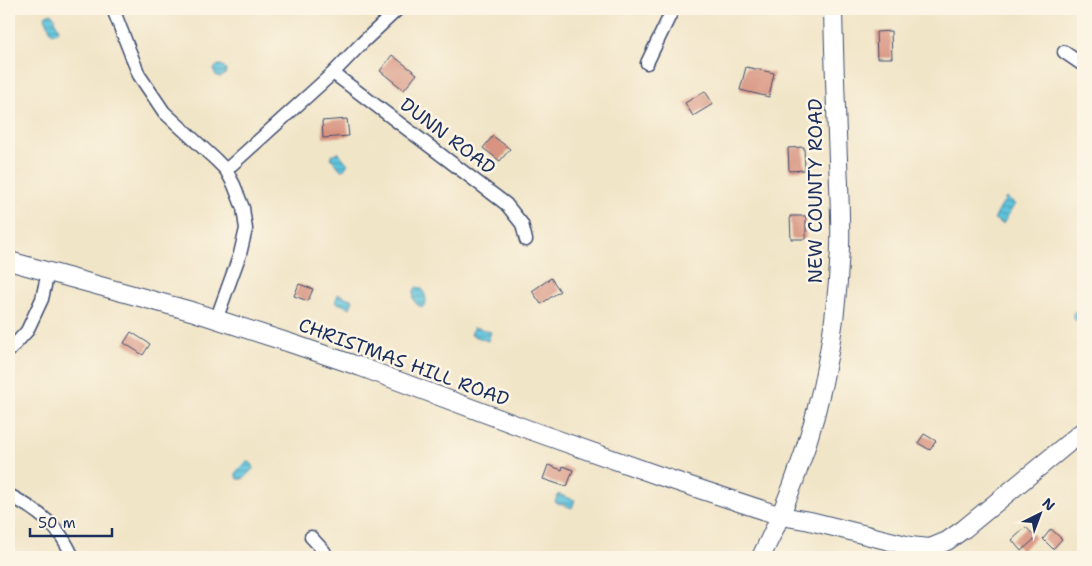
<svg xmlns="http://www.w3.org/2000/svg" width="1092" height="566" font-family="'Shantell Sans',sans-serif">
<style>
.water{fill:url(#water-rules);stroke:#3d7a9d}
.building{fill:#d89481}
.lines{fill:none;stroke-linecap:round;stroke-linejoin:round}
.street-casing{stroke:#3b4a6e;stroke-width:15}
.secondary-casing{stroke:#3b4a6e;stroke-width:20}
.street{stroke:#fff;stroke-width:12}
.secondary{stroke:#fff;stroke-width:18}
.labels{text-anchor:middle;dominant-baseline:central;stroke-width:5;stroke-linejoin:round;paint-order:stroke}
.street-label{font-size:19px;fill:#1b2f5e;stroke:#fcf5e5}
</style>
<defs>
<pattern id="water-rules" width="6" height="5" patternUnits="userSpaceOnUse" patternTransform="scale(1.25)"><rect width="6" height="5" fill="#5fc4dc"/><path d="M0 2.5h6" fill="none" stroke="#4ea0b6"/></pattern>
</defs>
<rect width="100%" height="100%" fill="#fcf5e5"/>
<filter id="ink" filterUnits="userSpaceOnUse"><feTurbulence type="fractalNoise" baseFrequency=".02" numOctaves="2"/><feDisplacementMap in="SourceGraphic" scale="10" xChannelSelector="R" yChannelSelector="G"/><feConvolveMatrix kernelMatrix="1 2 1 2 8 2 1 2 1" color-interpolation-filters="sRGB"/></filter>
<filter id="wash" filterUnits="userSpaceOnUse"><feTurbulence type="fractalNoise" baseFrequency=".0096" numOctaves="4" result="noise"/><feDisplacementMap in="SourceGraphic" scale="20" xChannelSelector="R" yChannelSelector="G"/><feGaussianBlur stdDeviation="1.12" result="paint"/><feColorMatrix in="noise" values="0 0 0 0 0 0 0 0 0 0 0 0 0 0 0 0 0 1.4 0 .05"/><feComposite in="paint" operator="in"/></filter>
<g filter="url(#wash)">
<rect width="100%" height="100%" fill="#f1e5c7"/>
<g class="water">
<path d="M51,13L55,18V21L59,29L57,32L53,33L51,32L45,18L46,15Z"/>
<circle cx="220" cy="71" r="6"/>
<path d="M338,152L348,164C345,167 346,170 341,170L331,158L333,154Z"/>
<path d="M1006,198L1015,204L1003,224L994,219Z"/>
<path d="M416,287L421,288C425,293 429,303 423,307C413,306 411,294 416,287Z"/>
<path d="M338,294L353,300L350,308L335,302Z"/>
<path d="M1083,305V318L1080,321L1075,320L1073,318V313Z"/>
<path d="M474,327L491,332L488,341L471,335Z"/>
<path d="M246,462H250L253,465V469L243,479H238L236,477V472Z"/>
<path d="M558,494L575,500L572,508L555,502Z"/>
</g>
<g id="blocks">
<g class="building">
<path d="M891,31L892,58H877L876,32Z"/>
<path d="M392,55L417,74L404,90L380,71Z"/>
<path d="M746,67L774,73L769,97L740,90Z"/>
<path d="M705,91L713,104L693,116L685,103Z"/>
<path d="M347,119L349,136L323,138L322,121Z"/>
<path d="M493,136L510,149L500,161L483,148Z"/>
<path d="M804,147L805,170L789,171L788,148Z"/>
<path d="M790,216H806V239H791Z"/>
<path d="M551,278L560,291L541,304L532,291Z"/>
<path d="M299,284L313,289L308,301L294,296Z"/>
<path d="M131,332L150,344L143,355L124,343Z"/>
<path d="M924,434L936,441L930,450L918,443Z"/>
<path d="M548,465L562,470L563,466L573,470L567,487L543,479Z"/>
<path d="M1026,527L1036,538L1021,551L1012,540Z"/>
<path d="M1051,529L1062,539L1053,549L1043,539Z"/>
</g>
</g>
</g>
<g filter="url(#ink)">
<use href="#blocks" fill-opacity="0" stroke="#3b4a6e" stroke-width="1"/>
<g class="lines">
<defs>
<g id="street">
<path d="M113,9L139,75L164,112L216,160L226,170L234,185L243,208L246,229L240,254L216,320"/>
<path d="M1064,52L1083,65"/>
<path d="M647,63L673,9"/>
<path d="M333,73L506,204L522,224L526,240"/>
<path d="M226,170L333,73L362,43L398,9"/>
<path d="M9,351L27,331L42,299L48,272"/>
<path d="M9,495C28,505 45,516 59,533C65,540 69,549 73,557"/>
<path d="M311,537L324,551L327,557"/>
</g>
<g id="secondary">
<path d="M9,261L191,311L290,343L361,367L527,429L660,476L781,516L810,521L910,546L930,548L947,541L964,529L1083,431"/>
<path d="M761,557C810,460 836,356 840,247C841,219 839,189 838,160C836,110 834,59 833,9"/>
</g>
</defs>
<use href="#street" class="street-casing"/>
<use href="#secondary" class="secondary-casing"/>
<use href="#street" class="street"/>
<use href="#secondary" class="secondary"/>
</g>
</g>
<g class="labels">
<g class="street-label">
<text transform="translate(448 136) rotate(37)">DUNN ROAD</text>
<text transform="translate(815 191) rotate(-90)">NEW COUNTY ROAD</text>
<text transform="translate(404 362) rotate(20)">CHRISTMAS HILL ROAD</text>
</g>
</g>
<rect width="1092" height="566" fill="none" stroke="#fcf5e5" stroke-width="30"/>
<g transform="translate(1040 514) rotate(42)" stroke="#fcf5e5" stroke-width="4" paint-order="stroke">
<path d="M0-4L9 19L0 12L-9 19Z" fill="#1b2f5e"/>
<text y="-8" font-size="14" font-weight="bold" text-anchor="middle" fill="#1b2f5e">N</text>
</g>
<path d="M30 528v8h82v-8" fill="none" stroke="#1b2f5e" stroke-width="2.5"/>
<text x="38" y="528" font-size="15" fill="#1b2f5e" stroke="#fcf5e5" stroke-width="4" paint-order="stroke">50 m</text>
</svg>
